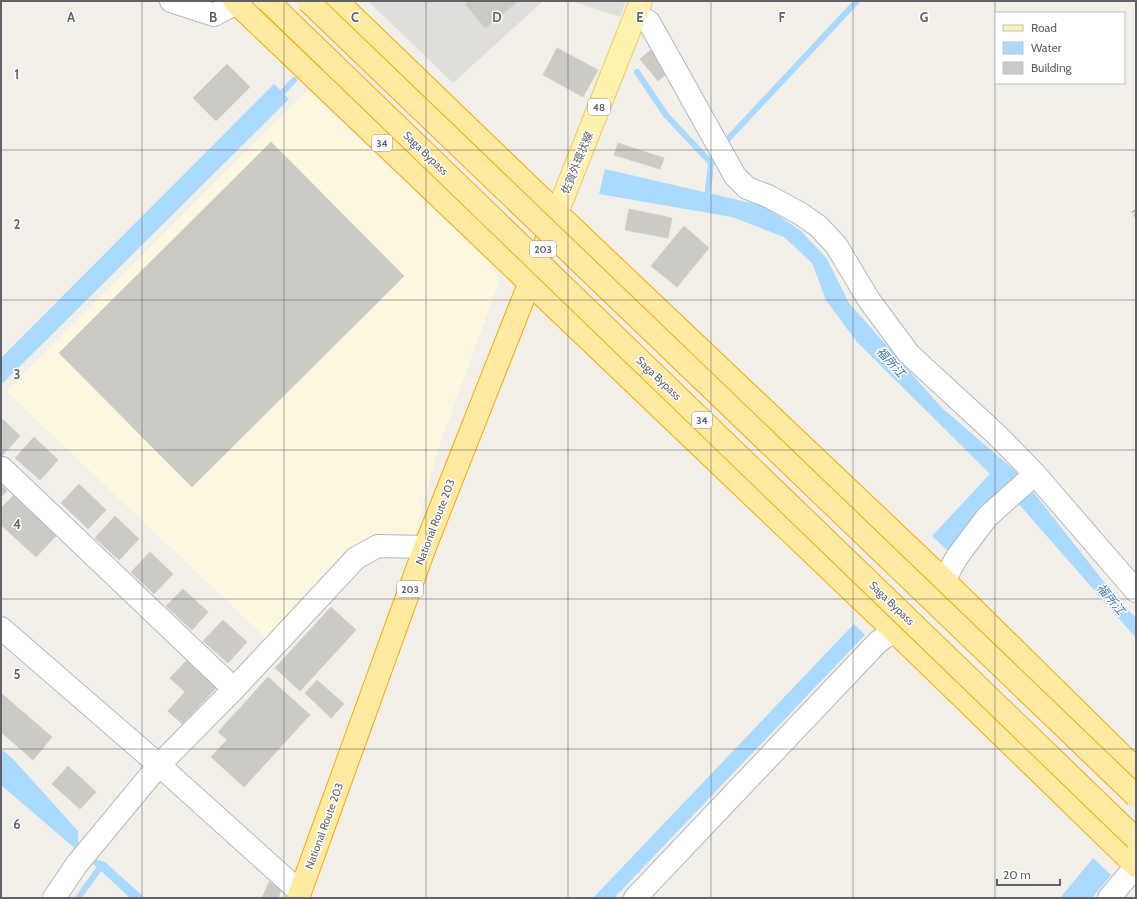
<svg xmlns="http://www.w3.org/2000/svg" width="1137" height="899" font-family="Cabin,'Noto Sans JP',sans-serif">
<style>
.commercial{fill:#fef7e0}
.industrial{fill:#e0deda}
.water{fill:#aadaff}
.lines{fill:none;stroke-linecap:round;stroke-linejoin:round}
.stream{stroke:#aadaff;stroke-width:6}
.building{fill:#cccac5;stroke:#d6d1c6}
.minor-casing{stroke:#b5b8bc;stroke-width:24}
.primary-casing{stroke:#f2c960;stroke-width:24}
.trunk-casing{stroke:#f9ab00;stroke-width:24}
.path{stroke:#9cc7a9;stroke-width:2.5;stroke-dasharray:4 2;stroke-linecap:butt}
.minor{stroke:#fff;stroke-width:22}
.primary{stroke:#fff2af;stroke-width:22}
.trunk{stroke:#feeaa1;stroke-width:22}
.trunk-bridge-casing{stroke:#f9ab00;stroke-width:24;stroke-linecap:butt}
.trunk-bridge{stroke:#feeaa1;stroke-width:22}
.grid{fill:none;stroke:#5f6368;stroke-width:1;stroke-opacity:0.55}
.labels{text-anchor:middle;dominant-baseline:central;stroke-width:3;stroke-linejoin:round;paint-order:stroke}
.shield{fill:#fff;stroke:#8f9295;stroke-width:1}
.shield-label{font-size:10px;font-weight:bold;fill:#5f6368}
.street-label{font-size:11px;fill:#5f6368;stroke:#fff}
.water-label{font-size:12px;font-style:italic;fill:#4174aa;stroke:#fff}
.grid-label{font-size:13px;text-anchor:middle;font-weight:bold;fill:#5f6368;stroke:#fff;stroke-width:3;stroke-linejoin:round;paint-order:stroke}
</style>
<rect width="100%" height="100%" fill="#f1efe8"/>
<path class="commercial" d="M308,90L489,262L499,282L439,446L414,538L373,535L344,554L267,639L6,391Z"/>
<g class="industrial">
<path d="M368,1H543L453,83Z"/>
<path d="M572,1H626L620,17Z"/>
</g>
<g class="water">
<path d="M274,84L289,99L1,385V358Z"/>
<path d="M605,169L764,206L801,231L827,259L849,303L942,408L1020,475L1119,601L1136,618V638L1003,486L979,510L949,552L932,536L990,474L856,341L826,300L812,263L784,237L732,217L599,194Z"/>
<path d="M854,624L865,635L614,898H593Z"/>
<path d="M1,749L13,759L78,831V842L95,859L105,862L145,898H130L99,869L1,785Z"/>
<path d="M1093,858L1111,875L1092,898H1060Z"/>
</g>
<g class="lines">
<g class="stream">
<path d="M637,72L666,115L711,163L707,200"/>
<path d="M283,92L294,80"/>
<path d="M727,140L857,1"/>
<path d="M78,898L99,869"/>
</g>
</g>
<g class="building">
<path d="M469,1H515L516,3L485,28L465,4Z"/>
<path d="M557,48L598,70L583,97L543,75Z"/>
<path d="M652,49L670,71L658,81L640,59Z"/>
<path d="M227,64L250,87L216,121L193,98Z"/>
<path d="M271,142L404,276L192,487L59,353Z"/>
<path d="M618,143L664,158L660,169L614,155Z"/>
<path d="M629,209L672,218L668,238L625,230Z"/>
<path d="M684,226L709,248L677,287L651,266Z"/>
<path d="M1,418L20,436L1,457Z"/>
<path d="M34,437L58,460L40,480L15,458Z"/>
<path d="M79,484L106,510L88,529L61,503Z"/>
<path d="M1,485L7,491L1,497Z"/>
<path d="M14,495L57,535L36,557L1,525V508Z"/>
<path d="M115,516L139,539L119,560L95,538Z"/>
<path d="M150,552L173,574L154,594L131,572Z"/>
<path d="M183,589L208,612L192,630L166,606Z"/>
<path d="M331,607L356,630L300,691L275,668Z"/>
<path d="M223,620L247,642L228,663L203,641Z"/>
<path d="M189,658L218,686L182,724L168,711L185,692L170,678Z"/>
<path d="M268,677L310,715L244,787L211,757L227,740L218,732Z"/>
<path d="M317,680L344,704L331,718L305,693Z"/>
<path d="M1,693L52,737L33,760L1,732Z"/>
<path d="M68,766L96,792L80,809L52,784Z"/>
<path d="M269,882L282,888L278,898H262Z"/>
</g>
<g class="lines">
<defs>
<g id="minor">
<path d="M171,1L214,15L236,3"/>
<path d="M636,15L649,22L735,176L747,188L768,196L801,214L818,226L836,245L869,300L909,354L998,436L1035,474L1136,591"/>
<path d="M2,468L234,689"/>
<path d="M944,580L957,557L987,517L1035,474"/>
<path d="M1,628L159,765L300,892"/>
<path d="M54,898L77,864L159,765L234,689L356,558L378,546L425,547"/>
<path d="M635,898L878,642L894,631"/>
<path d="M1109,898L1136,866"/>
</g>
<path id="primary" d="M557,213L641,1"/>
<g id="trunk">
<path d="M234,1L894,631L1136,866"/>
<path d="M337,1L557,213L944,580L1136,769"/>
<path d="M298,898L425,547L556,216"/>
</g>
</defs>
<use href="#minor" class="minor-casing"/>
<use href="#primary" class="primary-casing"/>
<use href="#trunk" class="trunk-casing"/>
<path class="path" d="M1136,210L1133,212L1136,217"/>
<use href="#minor" class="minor"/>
<use href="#primary" class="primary"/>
<use href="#trunk" class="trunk"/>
<defs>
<g id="trunk-bridge">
<path d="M268,1L1136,839"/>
<path d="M308,1L1136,796"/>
</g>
</defs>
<use href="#trunk-bridge" class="trunk-bridge-casing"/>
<use href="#trunk-bridge" class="trunk-bridge"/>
</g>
<path class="grid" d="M142,1V898M284,1V898M426,1V898M568,1V898M711,1V898M853,1V898M995,1V898M1,150H1136M1,300H1136M1,450H1136M1,599H1136M1,749H1136"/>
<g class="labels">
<g class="shield">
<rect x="588" y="99" width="22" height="16" rx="3"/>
<rect x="372" y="135" width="20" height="16" rx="3"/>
<rect x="530" y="241" width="26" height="16" rx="3"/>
<rect x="692" y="412" width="20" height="16" rx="3"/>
<rect x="397" y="581" width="26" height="16" rx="3"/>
</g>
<g class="shield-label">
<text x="599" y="107">48</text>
<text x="382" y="143">34</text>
<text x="543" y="249">203</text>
<text x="702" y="420">34</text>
<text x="410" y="589">203</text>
</g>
<g class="street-label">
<text transform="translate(426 153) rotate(44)">Saga Bypass</text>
<text transform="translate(577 163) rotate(-68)">佐賀外環状線</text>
<text transform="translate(659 378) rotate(44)">Saga Bypass</text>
<text transform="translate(435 522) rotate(-69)">National Route 203</text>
<text transform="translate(892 603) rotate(44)">Saga Bypass</text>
<text transform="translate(324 826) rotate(-70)">National Route 203</text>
</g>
<g class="water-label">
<text transform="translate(891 362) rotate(48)">福所江</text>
<text transform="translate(1111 599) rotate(50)">福所江</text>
</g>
</g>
<g class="grid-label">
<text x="71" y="22">A</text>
<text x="213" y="22">B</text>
<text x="355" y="22">C</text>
<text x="497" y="22">D</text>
<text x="640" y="22">E</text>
<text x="782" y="22">F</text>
<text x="924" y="22">G</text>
<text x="17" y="79">1</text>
<text x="17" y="229">2</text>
<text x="17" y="379">3</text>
<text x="17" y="529">4</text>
<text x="17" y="679">5</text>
<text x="17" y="829">6</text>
</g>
<rect width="1137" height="899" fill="none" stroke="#5f6368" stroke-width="4"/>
<rect x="995" y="12" width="130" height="72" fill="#ffffff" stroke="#bfc1c3"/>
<rect x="1003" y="25" width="20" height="6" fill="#fff2af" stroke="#bfc1c3"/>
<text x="1031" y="32" font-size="12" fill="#5f6368">Road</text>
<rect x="1003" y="42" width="20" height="12" fill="#aadaff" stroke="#bfc1c3"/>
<text x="1031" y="52" font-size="12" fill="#5f6368">Water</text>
<rect x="1003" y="62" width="20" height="12" fill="#cccac5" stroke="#bfc1c3"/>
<text x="1031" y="72" font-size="12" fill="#5f6368">Building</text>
<path d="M997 879v6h63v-6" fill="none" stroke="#5f6368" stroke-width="2"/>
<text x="1003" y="879" font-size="12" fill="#5f6368" stroke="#ffffff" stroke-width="3" paint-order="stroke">20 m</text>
</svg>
